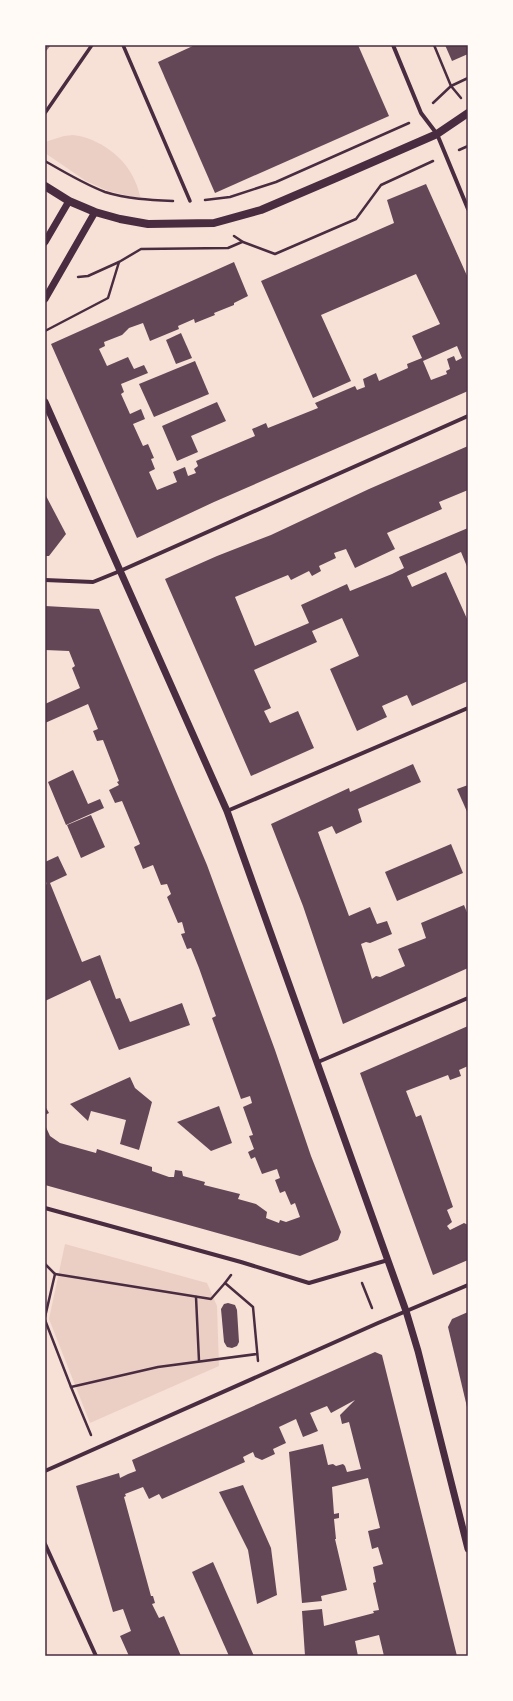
<svg xmlns="http://www.w3.org/2000/svg" width="513" height="1701" font-family="Raleway,sans-serif">
<style>
.green{fill:#ebcfc5}
.building{fill:#644757;fill-rule:evenodd}
.lines{fill:none;stroke-linecap:round;stroke-linejoin:round}
.path{stroke:#4a2c40;stroke-width:2.5}
.pedestrian{stroke:#4a2c40;stroke-width:3.5}
.minor{stroke:#4a2c40;stroke-width:4}
.tertiary{stroke:#4a2c40;stroke-width:7}
.secondary{stroke:#4a2c40;stroke-width:8}
.rail{stroke:#8f747c;stroke-width:3}
.neatline{fill:none;stroke:#4a2c40;stroke-width:1.5}
</style>
<rect width="100%" height="100%" fill="#f7e1d7"/>
<g class="green">
<path d="M73,135C99,138 125,157 135,181C138,187 139,193 141,199L108,191L86,181L45,153V142L64,136Z"/>
<path d="M65,1244L207,1283L217,1306L219,1366L90,1423L49,1319Z"/>
</g>
<g class="building">
<path d="M195,45H358L389,116L215,193L158,62Z"/>
<path d="M445,45H468V54L452,61Z"/>
<path d="M426,184L468,278V391L214,502L137,538L51,344L234,262L248,296L234,303V305L214,313L215,315L195,323L194,319L178,326L179,329L150,341L143,323L129,328L122,335L104,342L105,346L99,349L107,366L128,357L134,369L144,365L148,373L121,384L124,392L121,394L130,414L141,409L145,419L133,424L143,446L148,444L154,458L151,459L155,469L149,472L157,490L177,482L173,472L185,467L188,476L196,473L194,469L198,466L196,461L255,436L252,429L266,423L268,428L318,408L315,403L355,386L357,390L365,387L363,379L376,373L379,381L408,368L407,364L422,358L412,336L440,324L416,274L321,315L351,381L313,398L261,281L394,223L387,200ZM457,346L462,358L456,361L454,356L447,359L450,369L446,371L447,374L431,380L423,361Z"/>
<path d="M181,333L192,358L176,364L166,340Z"/>
<path d="M195,361L209,394L154,417L139,384Z"/>
<path d="M217,402L226,421L191,436L198,452L177,461L162,426Z"/>
<path d="M468,446V490L439,502L442,509L387,533L395,549L355,568L346,549L334,553L336,558L319,566L321,571L312,576L309,571L291,580L288,575L235,597L255,646L309,623L301,605L347,584L350,591L392,574L404,568L399,557L468,528V569L461,552L407,576L412,587L446,572L468,621V681L412,706L407,695L382,706L387,717L357,731L330,669L359,656L342,618L312,631L317,642L254,670L271,708L264,711L270,723L298,711L314,748L251,776L165,579L217,556L271,535L369,489Z"/>
<path d="M45,494L66,534L49,556H45Z"/>
<path d="M45,606L99,609L207,865L275,1050L311,1156L341,1232L338,1240L300,1256L45,1185V1125L50,1136L60,1143L96,1153L97,1149L152,1167V1171L169,1177H174L175,1170L182,1171L183,1176L205,1182L204,1185L240,1194L238,1199L256,1204L267,1212L266,1218L279,1223L280,1220L286,1222L300,1217L295,1203L291,1205L285,1191L280,1193L275,1180L280,1178L277,1169L262,1174L255,1157L251,1159L248,1152L254,1149L249,1136L253,1135L243,1107L252,1103L250,1096L241,1099L212,1018L216,1016L199,968L191,948L187,949L181,934L185,933L182,922L178,923L167,897L171,894L167,884L161,885L153,865L143,869L134,847L140,844L122,801L115,803L109,790L119,785L117,782L119,781L103,740L97,741L93,731L98,729L88,704L45,723V704L80,688L72,668L75,666L69,651L45,650Z"/>
<path d="M413,764L421,782L358,809L362,822L336,834L332,826L318,832L349,916L370,907L377,924L387,921L392,934L370,943L366,942L361,944L372,979L376,976L380,977L405,966L398,949L426,938L421,923L464,905L468,915V968L343,1024L303,906L271,824L349,788L350,792Z"/>
<path d="M73,770L88,804L100,799L104,808L66,825L48,782Z"/>
<path d="M468,785V814L457,789Z"/>
<path d="M91,815L105,847L81,858L67,825Z"/>
<path d="M451,844L463,873L397,901L385,872Z"/>
<path d="M58,856L67,875L50,883L82,962L100,955L116,999L120,998L130,1022L182,1003L190,1025L119,1050L90,980L45,1001V885L47,884L45,879V862Z"/>
<path d="M468,1026V1066L459,1070L461,1076L450,1080L448,1075L406,1091L416,1117L421,1115L453,1207L447,1210L452,1222L447,1226L450,1230L464,1223L468,1225V1260L433,1275L360,1073Z"/>
<path d="M130,1077L135,1088L152,1102L139,1150L120,1144L126,1120L91,1111L88,1121L70,1104Z"/>
<path d="M45,1106L49,1113L45,1115Z"/>
<path d="M219,1106L232,1143L211,1151L177,1122Z"/>
<path d="M228,1303L235,1305L237,1310L239,1342L237,1346L232,1348L227,1347L224,1342L221,1309L224,1304Z"/>
<path d="M468,1312V1407H467L448,1327L452,1319Z"/>
<path d="M375,1352L382,1355L457,1656H384L379,1635L355,1641L358,1656H305L302,1611L322,1609L324,1626L374,1613L373,1611L379,1610L373,1583L376,1582L373,1567L383,1564L378,1547L372,1549L368,1531L380,1528L368,1478L332,1487L334,1514L339,1513V1518L334,1519L336,1539H335L347,1590L321,1596L322,1601L302,1603L289,1452L323,1444L328,1465L333,1464L336,1466L343,1464L345,1466L347,1472L361,1469L349,1422L342,1424L340,1415L355,1400L331,1413L327,1406L310,1413L318,1431L303,1437L296,1419L279,1427L286,1443L273,1449L275,1454L262,1460L255,1457L253,1452L243,1457L245,1462L162,1499L159,1494L149,1499L143,1487L125,1494L126,1496L124,1497L151,1596H153L155,1603L152,1604L159,1618L164,1616L181,1656H129L120,1636L131,1631L123,1609L113,1612L76,1486L119,1473L120,1478L128,1474L136,1471L132,1460Z"/>
<path d="M243,1485L271,1548L277,1595L257,1604L248,1550L219,1492Z"/>
<path d="M213,1562L254,1656H229L192,1572Z"/>
</g>
<g class="lines">
<g class="path">
<path d="M434,45L451,86L461,98"/>
<path d="M433,103L451,86L468,78"/>
<path d="M459,150L468,146"/>
<path d="M45,161C64,172 84,184 105,192C127,199 150,200 173,201"/>
<path d="M205,200L230,197L276,182L409,123"/>
<path d="M234,236L243,242L275,254L356,219L381,185L433,161"/>
<path d="M78,277L88,276L119,262"/>
<path d="M45,331L108,298L119,262L141,249L228,248L242,242"/>
<path d="M45,1264L55,1274L45,1317"/>
<path d="M55,1274L211,1299L225,1283"/>
<path d="M231,1275L225,1283L253,1307L258,1361"/>
<path d="M362,1283L372,1308"/>
<path d="M196,1297L199,1361"/>
<path d="M45,1320L71,1387L91,1435"/>
<path d="M71,1387L158,1367L257,1354"/>
</g>
<g class="pedestrian">
<path d="M123,45L190,201"/>
<path d="M45,113L92,45"/>
</g>
<g class="minor">
<path d="M393,45L421,113L437,134L468,209"/>
<path d="M45,580L93,582L120,571L468,416"/>
<path d="M227,811L468,708"/>
<path d="M318,1062L468,998"/>
<path d="M45,1208L241,1262L309,1283L388,1260"/>
<path d="M45,1471L378,1323L468,1285"/>
<path d="M45,1544L96,1656"/>
</g>
<g class="tertiary">
<path d="M45,242L69,201"/>
<path d="M45,299L95,212"/>
<path d="M45,402L227,811L406,1311L418,1351L468,1549"/>
</g>
<path class="secondary" d="M45,186L69,201L95,212L120,219L148,224L214,223L261,210L336,178L437,134L468,113"/>
<path class="rail" d="M45,50L49,45"/>
</g>
<rect width="513" height="1701" fill="none" stroke="#fffaf5" stroke-width="92"/>
<rect x="46" y="46" width="421" height="1609" class="neatline"/>
</svg>
